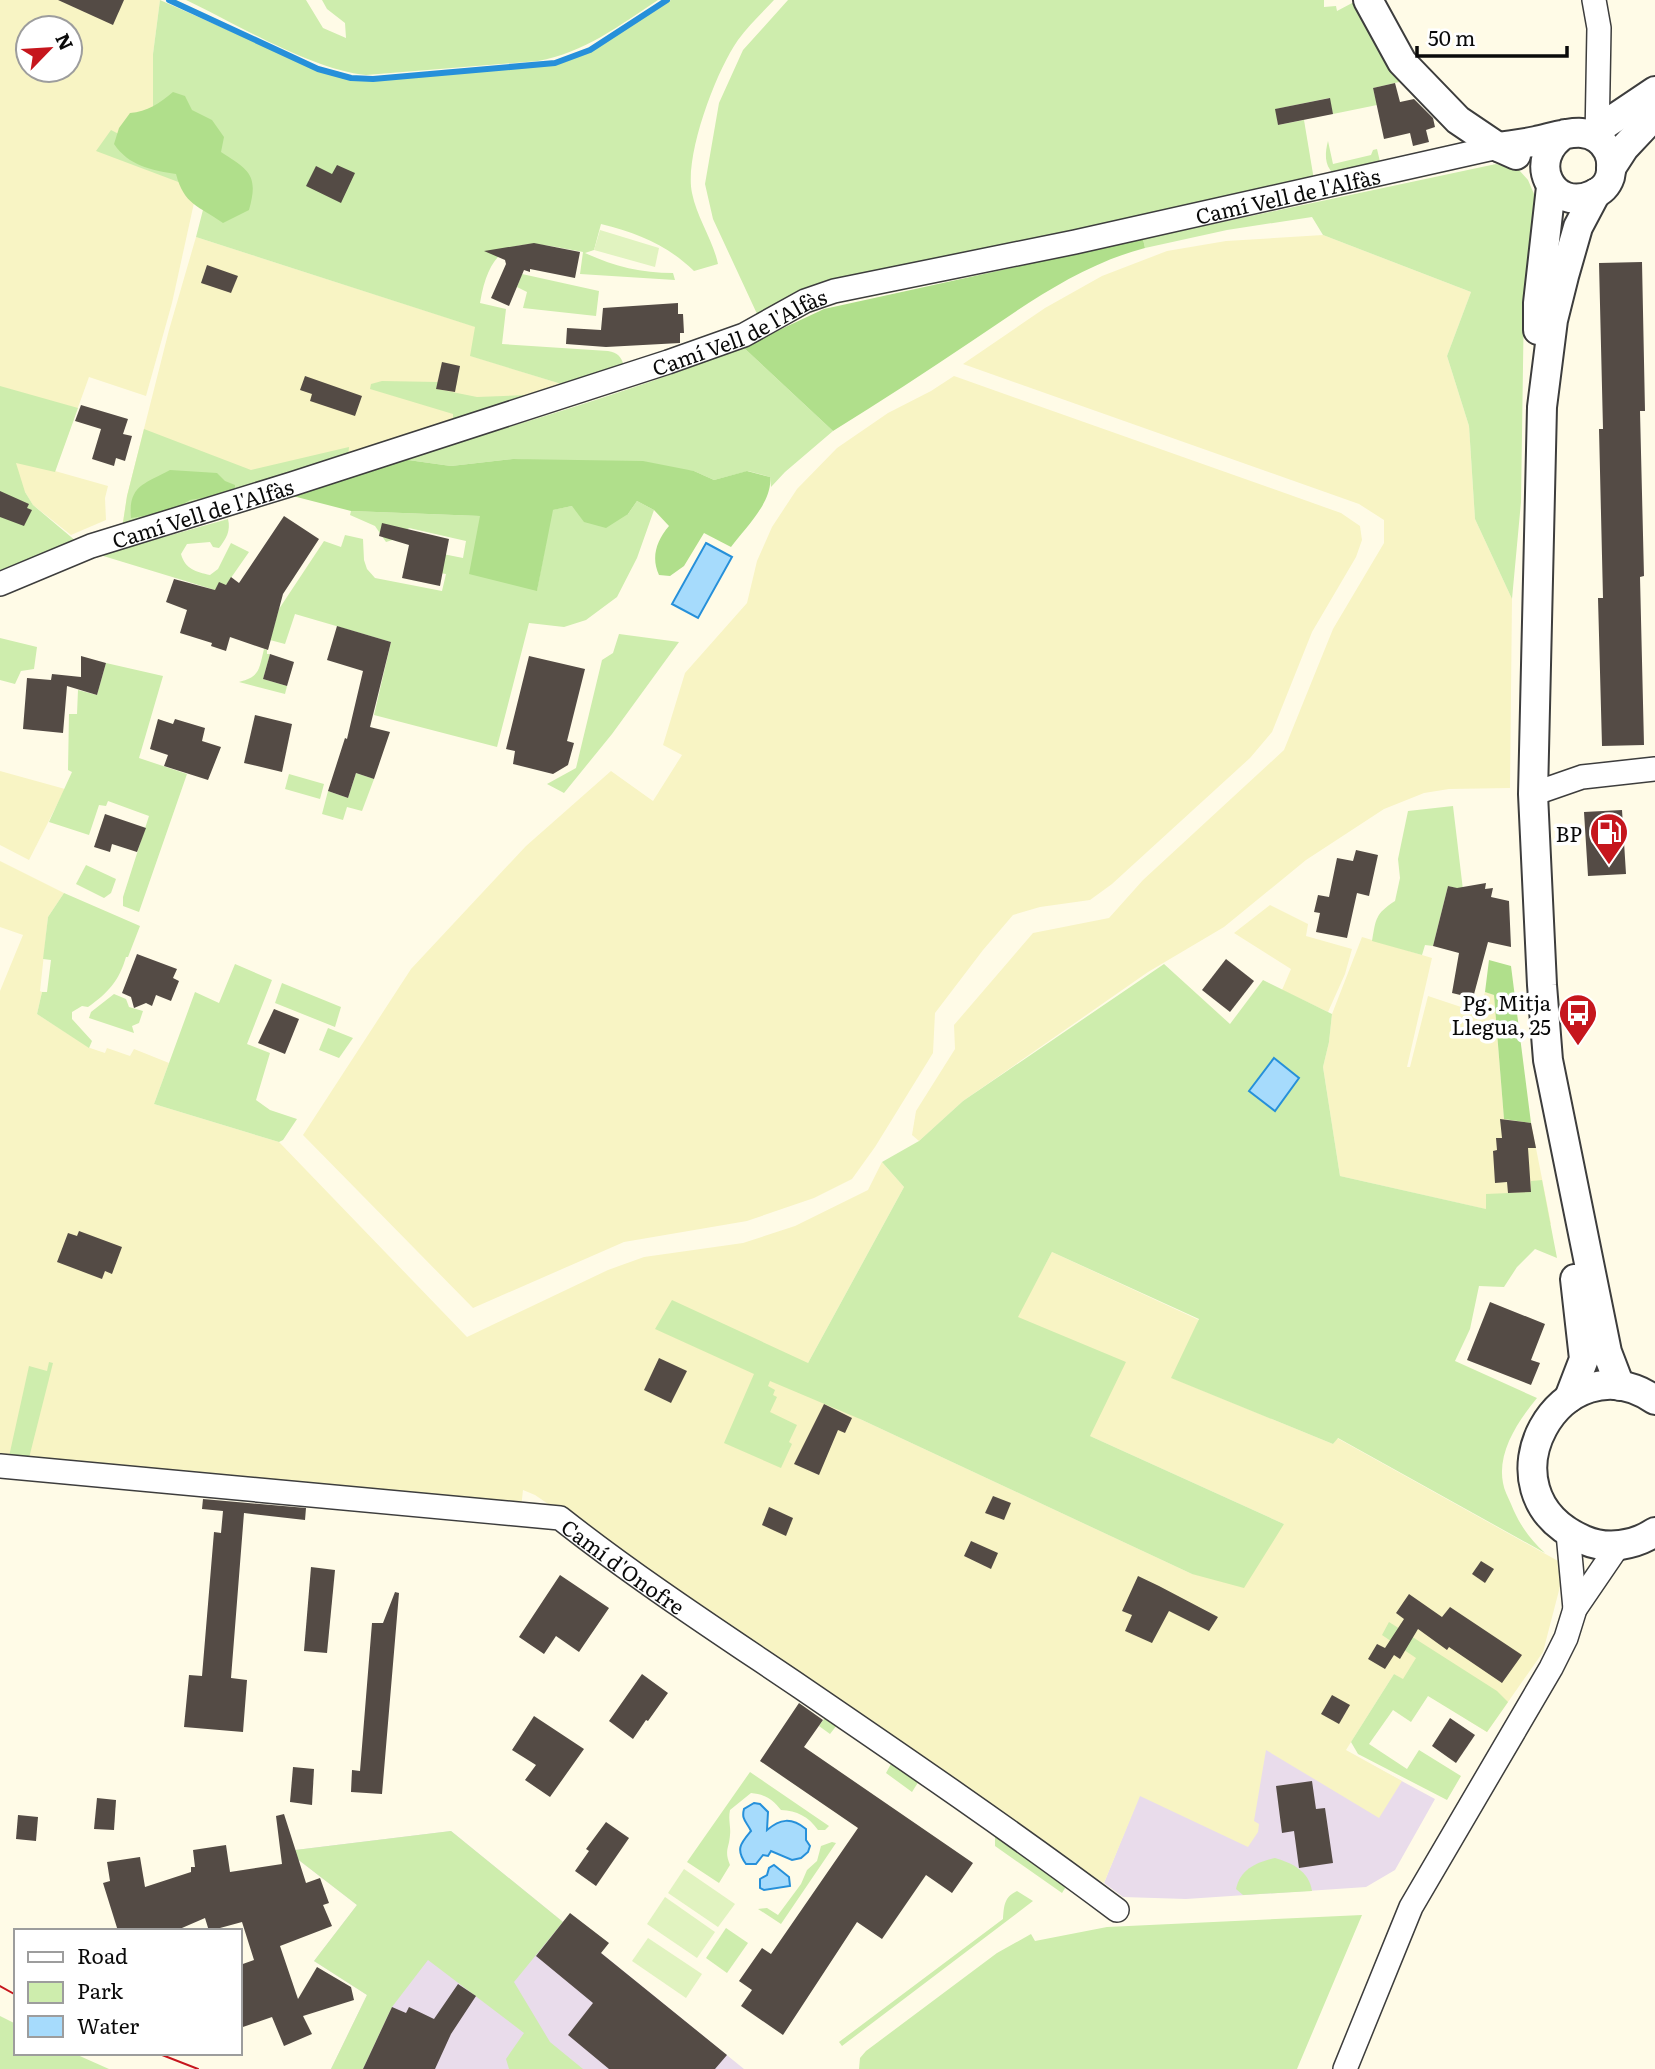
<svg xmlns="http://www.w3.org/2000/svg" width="1655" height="2069" font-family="Literata,serif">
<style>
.industrial{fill:#e9dceb}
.farmland{fill:#f8f4c4;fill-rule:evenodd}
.green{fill:#ceedad}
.forest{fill:#b0df8b}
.pitch{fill:#e1f3c0}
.water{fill:#a6dbfc;stroke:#2690da;stroke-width:2}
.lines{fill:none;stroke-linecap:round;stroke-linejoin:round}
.stream{stroke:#2690da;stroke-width:6}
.building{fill:#544b45}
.minor-casing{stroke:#3d3d3d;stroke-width:26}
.tertiary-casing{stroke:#3d3d3d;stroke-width:32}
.minor{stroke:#fff;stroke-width:23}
.tertiary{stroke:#fff;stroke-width:28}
.tram{stroke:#c6161d;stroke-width:2}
.labels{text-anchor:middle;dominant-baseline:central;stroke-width:7;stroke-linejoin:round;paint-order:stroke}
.street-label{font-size:21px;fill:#0a0a0a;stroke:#fff}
.poi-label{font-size:21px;fill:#0a0a0a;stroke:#fff;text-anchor:end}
</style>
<rect width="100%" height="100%" fill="#fffbe7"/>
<g class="industrial">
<path d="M1194,1661L1346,1751L1435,1799L1395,1870L1366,1887L1186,1899L1123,1897L1104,1883Z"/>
<path d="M451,1831L744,2069H331L367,1995L314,1961L357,1905L287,1851Z"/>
</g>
<g class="farmland">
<path d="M0,0H160L153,54L201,171L172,303L146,396L89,377L55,471L108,486L105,498L106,520L71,535L33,505L25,492L0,483ZM28,28H70V70H28Z"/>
<path d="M1323,235L1471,292L1447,356L1469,426L1475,519L1512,599L1510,788L1449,789L1424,793L1384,809L1306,860L1224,927L1148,972L963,1101L919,1141L912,1135L916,1111L955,1049L954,1025L1033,933L1109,918L1143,880L1284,750L1333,629L1384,543V520L1359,504L963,364L1045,308L1102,276L1167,251L1226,241Z"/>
<path d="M196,237L476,327L471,356L568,386L122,529L127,496L169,330Z"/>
<path d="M954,376L1341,513L1360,526L1362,540L1356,557L1312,632L1272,732L1250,758L1112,884L1090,900L1040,907L1013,915L983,950L935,1013L933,1053L875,1147L852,1179L814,1198L747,1221L624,1242L473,1308L303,1135L411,969L526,846L611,771L653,801L682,755L663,745L685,673L747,603L757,561L772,527L797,489L837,448L888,413L931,391Z"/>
<path d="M0,771L65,789L29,860L0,845Z"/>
<path d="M0,861L64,893L48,917L40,991L42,992L37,1014L90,1048L105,1053L107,1048L130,1056L134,1049L169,1063L154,1104L279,1142L467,1337L608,1270L644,1257L743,1243L795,1226L868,1190L882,1162L904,1187L808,1363L860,1419L1192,1574L1284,1524L1090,1436L1017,1317L1052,1252L1199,1320L1172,1378L1333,1444L1337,1438L1558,1561L1563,1569V1575L1543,1652L1487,1732L1394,1674L1346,1750L1402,1781L1379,1818L1266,1750L1254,1821L1259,1824L1258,1832L1248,1847L1140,1796L1104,1883L1092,1876L1089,1879L597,1537L535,1495L523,1490L521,1508L0,1460V991L23,935L0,927Z"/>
<path d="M1270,905L1308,924L1306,936L1352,949L1345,974L1328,1012L1282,990L1291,969L1234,933Z"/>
<path d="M1362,937L1432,958L1407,1067H1410L1428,996L1479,1013L1485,992L1494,995L1504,1119L1531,1123L1551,1224L1340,1176L1323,1067L1329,1042L1332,1014Z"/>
</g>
<g class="green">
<path d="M160,0L318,70L352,80H373L556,65L591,52L671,0H774C762,13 748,26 738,40C716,71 684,156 692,193C697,218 713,240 718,264L694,271C667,245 638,233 601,224L594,250L585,253C613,266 641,273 673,273L675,280L580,274L583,252C525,241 492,232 480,303L506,309L502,344L608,351C618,353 621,356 624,366L568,386L470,356L475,327L196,237L222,136L197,189L96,151L111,130L142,146L153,110V54Z"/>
<path d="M186,0H306L323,28L346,38L345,23L327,9L322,0H658C620,25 584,53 538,61L366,75C313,70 236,24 186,0Z"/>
<path d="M788,0H1324V7L1336,6L1337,11L1354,2C1367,32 1382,59 1408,80L1373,88L1377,105L1333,114L1329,98L1276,109L1278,125L1304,120L1314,180L758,316L713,219L705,184L719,103L743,50Z"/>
<path d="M1328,141L1333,164L1371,155L1373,150L1377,149L1381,166L1333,173C1324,165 1325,152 1328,141Z"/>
<path d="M1496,164L1519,170L1528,180L1537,201L1524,298L1521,502L1512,599L1475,519L1469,426L1447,356L1471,292L1323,235L1312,217L1227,230L1145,248L1143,239Z"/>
<path d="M522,274L599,291L596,316L523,308L527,292L517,287Z"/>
<path d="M743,347L833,431L785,472L771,487L770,477L748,471L714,480L694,471L513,459L451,466L401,459C516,425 632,392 743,347Z"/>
<path d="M382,381L438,382L437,389L477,397L527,395L526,400L453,426V414L370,389L371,384Z"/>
<path d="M0,386L78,408L55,472L16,463L25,492L33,505L77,542L0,577Z"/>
<path d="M144,429L251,470L349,447L348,458L122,529L127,496Z"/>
<path d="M637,501L654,510L637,558L617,597L586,620L564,627L529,623L497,747L374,715L391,642L295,614L285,644L270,640L279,609L324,541L341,547L345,535L363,539L364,560L367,569L375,578L442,591L446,574L440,573L443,554L463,558L466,541L409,528L399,538L386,542L375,526L350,515L351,511L480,516L537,590L552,510L572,506L628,514Z"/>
<path d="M228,519C231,531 226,539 219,548L213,547L210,542L187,544L181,554C185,569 196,572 210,575L218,569L231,543L249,552L226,585L215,590L100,555Z"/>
<path d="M619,634L679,642L612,734L564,793L547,784L576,768L602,660L613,653Z"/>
<path d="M0,638L37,647L34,669L21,671L15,684L0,680Z"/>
<path d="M264,649L267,650V654H270L263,679L287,686L285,694L239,682C260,677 259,669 264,649Z"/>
<path d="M106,663L163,676L139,758L187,774L139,912L123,906V897L149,816L108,801L106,806L99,805L89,835L49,822L72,772L68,770L69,714H77L78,690L97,695Z"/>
<path d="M356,773L374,779L362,811L347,807L343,820L322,814L328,791L348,798Z"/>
<path d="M289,774L324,784L320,799L285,789Z"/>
<path d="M1453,806L1463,890L1448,886L1433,946L1425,945L1422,955L1372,941C1376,919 1375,914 1395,901L1400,878L1398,859L1408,811Z"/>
<path d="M86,865L116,879L111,893L104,898L76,884Z"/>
<path d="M64,893L140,926L128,957H126C119,981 108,993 88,1007L82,1006L72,1012V1019L92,1041L89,1048L37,1014L42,992H47L51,960L43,959L48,917Z"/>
<path d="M235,964L272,980L247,1044L270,1053L256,1100L270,1110L297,1119L283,1140L279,1142L154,1104L195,992L219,1003Z"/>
<path d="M1164,964L1230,1024L1263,980L1332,1014L1329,1042L1323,1067L1340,1176L1486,1209V1194L1531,1192V1181L1542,1180L1557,1258L1535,1249L1517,1267L1504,1287L1479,1286L1470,1329L1455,1361L1537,1398C1518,1421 1497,1452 1503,1483C1504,1490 1508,1497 1511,1504C1519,1524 1529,1538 1545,1553L1338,1438L1333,1444L1171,1378L1199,1319L1052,1252L1018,1317L1126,1362L1090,1436L1284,1524L1244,1588L1192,1574L860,1419L770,1381L768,1386L775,1390L773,1395L777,1397L770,1412L797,1425L789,1442L792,1444L781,1468L724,1443L754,1374L655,1329L672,1300L808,1363L904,1187L882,1162L919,1141L963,1101Z"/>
<path d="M282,983L341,1007L335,1027L275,1003Z"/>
<path d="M114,994L126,999L129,1007L143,1011L139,1023L132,1026L134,1033L89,1018L91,1012Z"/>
<path d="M328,1028L353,1038L339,1058L319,1050Z"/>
<path d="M49,1362L53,1363L28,1462L8,1461L29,1366L47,1371Z"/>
<path d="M1389,1622L1497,1691L1508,1702L1487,1732L1428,1696L1411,1722L1393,1710L1369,1744L1407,1769L1419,1750L1461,1776L1447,1800L1358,1754L1351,1742L1394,1674L1403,1679L1416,1658L1382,1635Z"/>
<path d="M829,1712L1067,1885L1062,1893L995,1846V1833L919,1781L912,1792L886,1773L892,1762L837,1725L830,1734L819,1726Z"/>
<path d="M750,1772L829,1826L825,1830H818C808,1816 797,1811 781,1810C773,1799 764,1794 751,1793L730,1810C728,1820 731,1827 730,1835C729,1849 724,1850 730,1865L719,1883L687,1862Z"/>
<path d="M451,1831L563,1922L514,1982L550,2042L583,2069H509L506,2059L524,2033L428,1960L392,2007L363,2069H331L367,1995L314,1961L357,1905L287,1851Z"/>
<path d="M832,1842L836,1843L781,1924L758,1909L767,1908L778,1915L801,1884L807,1870L817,1861L821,1846Z"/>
<path d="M1275,1858C1292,1863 1309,1871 1312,1891L1243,1895L1236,1889C1240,1869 1257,1862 1275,1858Z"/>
<path d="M1017,1891L1033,1901L842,2046L839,2042L1003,1919C1004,1906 1004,1897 1017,1891Z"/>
<path d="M1362,1915L1297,2069H859L860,2058L866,2051L997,1953L1031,1934L1035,1941L1107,1927Z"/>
<path d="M726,1928L748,1943L727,1973L706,1958Z"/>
<path d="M0,2016L16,2024V2053H73L109,2069H0Z"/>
</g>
<g class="forest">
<path d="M173,92L185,96L192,110L212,120L224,137L221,152C249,170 259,175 249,210L223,223C199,206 184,205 176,174C151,170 129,166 114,144L119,128L130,113C147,112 160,103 173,92Z"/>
<path d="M1143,239L1145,248C1080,265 1027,304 972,341C926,372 880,402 833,431L743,347L824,309Z"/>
<path d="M401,459L451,466L513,459L643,461L694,471L714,480L747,471L770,477C773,502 745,528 731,547L704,533L684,566L670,576L659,575C651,558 656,541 669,526L654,510L637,501L628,514L606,528L584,522L572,506L553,510L537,591L469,574L480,516L351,511L285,494Z"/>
<path d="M170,470L217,473L225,481L235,485V488L226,494L190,500L178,507L156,514L131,518C128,485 145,484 170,470Z"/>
<path d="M1489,960L1511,966L1531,1123L1504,1119L1494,995L1485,992Z"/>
</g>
<g class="pitch">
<path d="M600,230L659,248L655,267L594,250Z"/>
<path d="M684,1869L735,1904L718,1927L668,1893Z"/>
<path d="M665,1897L715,1932L697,1958L647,1924Z"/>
<path d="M648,1938L702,1974L686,1998L632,1961Z"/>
</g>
<g class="water">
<path d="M706,543L732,557L698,618L672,604Z"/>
<path d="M1274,1058L1299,1078L1275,1111L1249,1091Z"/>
<path d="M754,1803L760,1804L768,1812L767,1830C780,1819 791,1817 806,1829V1840L810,1846L808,1852L801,1858L792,1860L771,1851L768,1856L763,1855L756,1864H746C735,1849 741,1843 751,1831C747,1822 741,1820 744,1809Z"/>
<path d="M774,1865L789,1877L790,1886L764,1890L760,1888V1879L767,1875L769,1868Z"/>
</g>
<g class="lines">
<path class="stream" d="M169,0L318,69L351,78L373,79L555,63L590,50L667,0"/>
</g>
<g class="building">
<path d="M58,0H124L113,25Z"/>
<path d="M1395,83L1400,102L1414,99L1433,118L1435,127L1426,130L1429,142L1413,146L1410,133L1384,139L1373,88Z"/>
<path d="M1330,98L1333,114L1278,125L1275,109Z"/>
<path d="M337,165L355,173L341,203L306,186L316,166L332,174Z"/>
<path d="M534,243L580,252L575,278L530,269V272L524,270L509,306L491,298L506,264L505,260L484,251Z"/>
<path d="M1642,262L1645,411H1640L1644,576L1640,577L1644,745L1602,746L1598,598H1603L1599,429H1603L1599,263Z"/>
<path d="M207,265L238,276L231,293L201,283Z"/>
<path d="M678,303V314H683L684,333H680V343L606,347L566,344L567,328L601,330L603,308Z"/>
<path d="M442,362L460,366L455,392L436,389Z"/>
<path d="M305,376L362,396L355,416L310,401L312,394L300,390Z"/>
<path d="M81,405L128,419L123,434L132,436L125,461L116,458L114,466L92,459L101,429L75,421Z"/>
<path d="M0,491L29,504L27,508L32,510L24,526L0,517Z"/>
<path d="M284,516L319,539L283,594L268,650L230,637L226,651L211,646L212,643L180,633L187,610L166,602L174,579L215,590L219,582L226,585L231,577L239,583Z"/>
<path d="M382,523L449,539L440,586L402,578L409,545L379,536Z"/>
<path d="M337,626L391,642L370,727L390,732L374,779L356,773L348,798L328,791L345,738L347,739L363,671L327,660Z"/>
<path d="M270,654L294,662L287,686L263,679Z"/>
<path d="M81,656L106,663L97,695L67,686L63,733L23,729L27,678L51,680L52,674L81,677Z"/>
<path d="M529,656L585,669L567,741L574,743L568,765L553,774L513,764L515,751L506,749Z"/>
<path d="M255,715L292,724L282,772L244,763Z"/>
<path d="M158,719L173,724L175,719L205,728L202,741L221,747L208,780L164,766L168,755L150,749Z"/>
<path d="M1622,810L1626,874L1588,876L1584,812Z"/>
<path d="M105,814L146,828L137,852L112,844L110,852L94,847Z"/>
<path d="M1356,850L1378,855L1369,896L1357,893L1347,938L1316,932L1320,913L1314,912L1318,895L1329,897L1337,858L1353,861Z"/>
<path d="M1486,883L1485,889L1493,888L1491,897L1509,901L1511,947L1488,942L1473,998L1452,993L1459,953L1433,946L1448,886L1457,888Z"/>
<path d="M137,954L177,969L173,978L179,981L171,1001L156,995L152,1006L146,1003L134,1008L131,997L122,993Z"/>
<path d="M1226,959L1254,981L1230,1012L1202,990Z"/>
<path d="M274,1009L299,1019L285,1054L258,1043Z"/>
<path d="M1500,1119L1531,1123L1536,1148H1528L1531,1192L1508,1193L1507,1182L1495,1183L1493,1151L1497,1150L1496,1138H1502Z"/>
<path d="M79,1231L122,1247L112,1274L105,1271L102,1279L57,1262L68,1233L77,1236Z"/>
<path d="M1490,1302L1545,1324L1531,1360L1540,1363L1531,1385L1467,1360Z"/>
<path d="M659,1358L687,1371L671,1403L644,1390Z"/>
<path d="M824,1404L852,1418L845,1433L838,1430L819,1475L794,1464Z"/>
<path d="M993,1496L1011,1503L1004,1520L985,1513Z"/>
<path d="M203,1499L306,1508L305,1520L244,1513L231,1678L247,1680L243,1732L184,1727L189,1675L202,1676L214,1532L221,1533L223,1511L202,1509Z"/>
<path d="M769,1507L793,1518L786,1536L762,1525Z"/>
<path d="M971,1541L998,1553L991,1569L964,1556Z"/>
<path d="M1481,1561L1494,1569L1485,1583L1472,1574Z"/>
<path d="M311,1567L335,1570L327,1653L304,1651Z"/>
<path d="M560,1575L609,1608L579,1652L556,1636L544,1654L519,1637Z"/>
<path d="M1138,1576L1159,1586L1218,1617L1209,1631L1169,1611L1152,1643L1125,1631L1132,1615L1122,1611Z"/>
<path d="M395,1592L399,1593L382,1794L351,1792L352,1770L360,1771L372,1623H383Z"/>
<path d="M1409,1594L1442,1617L1450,1607L1522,1655L1502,1683L1449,1647L1447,1650L1418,1629L1400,1659L1394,1655L1385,1669L1368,1659L1377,1644L1385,1648L1404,1619L1396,1613Z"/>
<path d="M642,1674L668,1693L648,1721L646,1720L633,1739L609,1721Z"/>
<path d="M1332,1695L1350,1705L1339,1724L1321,1714Z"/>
<path d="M799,1703L823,1720L804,1747L973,1863L952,1893L926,1875L882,1939L857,1922L783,2035L741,2006L752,1990L739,1981L762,1948L771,1954L858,1828L760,1761Z"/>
<path d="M534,1716L584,1749L550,1797L525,1780L536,1765L512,1750Z"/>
<path d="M1450,1718L1475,1735L1456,1763L1432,1746Z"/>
<path d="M293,1767L314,1769L312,1805L290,1802Z"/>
<path d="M1312,1781L1316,1809L1325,1808L1333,1863L1299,1868L1294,1831L1282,1833L1276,1786Z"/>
<path d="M97,1798L116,1800L114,1830L94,1829Z"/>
<path d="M284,1814L306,1883L320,1878L329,1903L323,1905L332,1926L280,1946L298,1999L317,1967L351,1987L354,2000L303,2016L312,2034L284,2046L272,2017L240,2028V1965L254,1960L242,1922L209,1931L205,1918L175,1931H118L103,1883L110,1881L107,1862L140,1857L145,1887L191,1872V1867H195L193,1850L226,1845L230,1872L282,1864L276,1816Z"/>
<path d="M18,1815L38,1817L36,1841L16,1839Z"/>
<path d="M606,1822L629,1838L596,1886L575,1871L589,1851L586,1849Z"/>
<path d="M570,1913L609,1943L601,1953L727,2055L715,2069H609L568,2035L593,2003L536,1956Z"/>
<path d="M458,1984L476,1996L451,2034L435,2069H363L392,2007L406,2013L409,2007L434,2019Z"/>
</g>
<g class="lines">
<defs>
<g id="minor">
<path d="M1594,0L1599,28L1597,139"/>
<path id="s1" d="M0,584L91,546L292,484L668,362L744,335L805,301L834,291L1075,242L1498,147"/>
<path d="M1533,794L1582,777L1655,769"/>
<path id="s2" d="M0,1466L560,1518C636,1578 719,1632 799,1686C906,1759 1013,1832 1117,1910"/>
<path d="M1568,1533L1575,1609"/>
<path d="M1345,2069L1411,1907L1551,1668L1566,1638L1575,1609L1618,1546"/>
</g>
<g id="tertiary">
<path d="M1368,0L1402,62L1458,120L1498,147L1516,155"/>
<path d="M1591,134L1655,91"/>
<path d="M1498,147C1511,145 1523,144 1536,141C1560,136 1593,121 1608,151C1612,159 1612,168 1610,177C1607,186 1600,192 1592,195C1552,213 1525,159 1565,134"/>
<path d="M1611,168L1624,148L1655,115"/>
<path d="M1596,193L1578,227L1564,276L1553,320L1542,407L1533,794L1542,985L1548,1060L1607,1352L1620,1386"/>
<path d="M1538,330V303L1551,187"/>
<path d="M1569,1398L1584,1359L1575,1279"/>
<path d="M1655,1400C1562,1336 1473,1492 1584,1540C1607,1550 1634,1546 1655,1532"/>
</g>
</defs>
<use href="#minor" class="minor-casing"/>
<use href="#tertiary" class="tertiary-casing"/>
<use href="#minor" class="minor"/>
<use href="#tertiary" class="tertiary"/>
<g class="tram">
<path d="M0,1986L16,1995"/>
<path d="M157,2053L198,2069"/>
</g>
</g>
<defs>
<symbol id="fuel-pin" viewBox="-11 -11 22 30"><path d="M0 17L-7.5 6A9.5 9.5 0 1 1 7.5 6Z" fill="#c6161d" stroke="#fff"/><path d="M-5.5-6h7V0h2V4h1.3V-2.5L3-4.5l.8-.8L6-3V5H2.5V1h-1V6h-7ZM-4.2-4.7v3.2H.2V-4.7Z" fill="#fff"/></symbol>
<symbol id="bus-pin" viewBox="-11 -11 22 30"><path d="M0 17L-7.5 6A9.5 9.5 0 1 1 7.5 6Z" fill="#c6161d" stroke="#fff"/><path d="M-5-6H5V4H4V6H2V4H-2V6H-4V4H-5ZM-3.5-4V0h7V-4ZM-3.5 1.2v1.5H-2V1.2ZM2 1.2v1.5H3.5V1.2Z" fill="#fff"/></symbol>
</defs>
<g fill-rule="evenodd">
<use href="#fuel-pin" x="1587" y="810" width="44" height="60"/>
<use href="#bus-pin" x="1556" y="991" width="44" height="60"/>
</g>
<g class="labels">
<g class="street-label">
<text stroke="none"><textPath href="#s1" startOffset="1349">Camí Vell de l'Alfàs</textPath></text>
<text stroke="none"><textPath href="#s1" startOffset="782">Camí Vell de l'Alfàs</textPath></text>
<text stroke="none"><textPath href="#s1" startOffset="215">Camí Vell de l'Alfàs</textPath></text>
<text stroke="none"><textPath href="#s2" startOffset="642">Camí d'Onofre</textPath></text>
</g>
<g class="poi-label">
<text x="1582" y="832">BP</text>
<text x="1551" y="1001">Pg. Mitja<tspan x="1551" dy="24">Llegua, 25</tspan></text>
</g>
</g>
<rect x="14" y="1929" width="228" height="126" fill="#ffffff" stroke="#9d9d9d" stroke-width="2"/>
<rect x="28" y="1952" width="35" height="10" fill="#ffffff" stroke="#9d9d9d" stroke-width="2"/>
<text x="77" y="1964" font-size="21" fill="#0a0a0a">Road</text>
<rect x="28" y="1982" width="35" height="21" fill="#ceedad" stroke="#9d9d9d" stroke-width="2"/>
<text x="77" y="1999" font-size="21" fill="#0a0a0a">Park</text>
<rect x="28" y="2016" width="35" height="21" fill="#a6dbfc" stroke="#9d9d9d" stroke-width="2"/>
<text x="77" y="2034" font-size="21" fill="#0a0a0a">Water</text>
<g transform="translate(49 49) rotate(65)"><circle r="33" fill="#ffffff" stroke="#9d9d9d" stroke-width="2"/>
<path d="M0-5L12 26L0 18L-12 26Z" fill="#c6161d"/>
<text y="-10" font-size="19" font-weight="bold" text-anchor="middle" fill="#0a0a0a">N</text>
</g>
<path d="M1417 46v10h150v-10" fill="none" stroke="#0a0a0a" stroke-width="3.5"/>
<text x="1428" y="46" font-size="21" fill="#0a0a0a" stroke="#ffffff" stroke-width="5" paint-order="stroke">50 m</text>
</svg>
